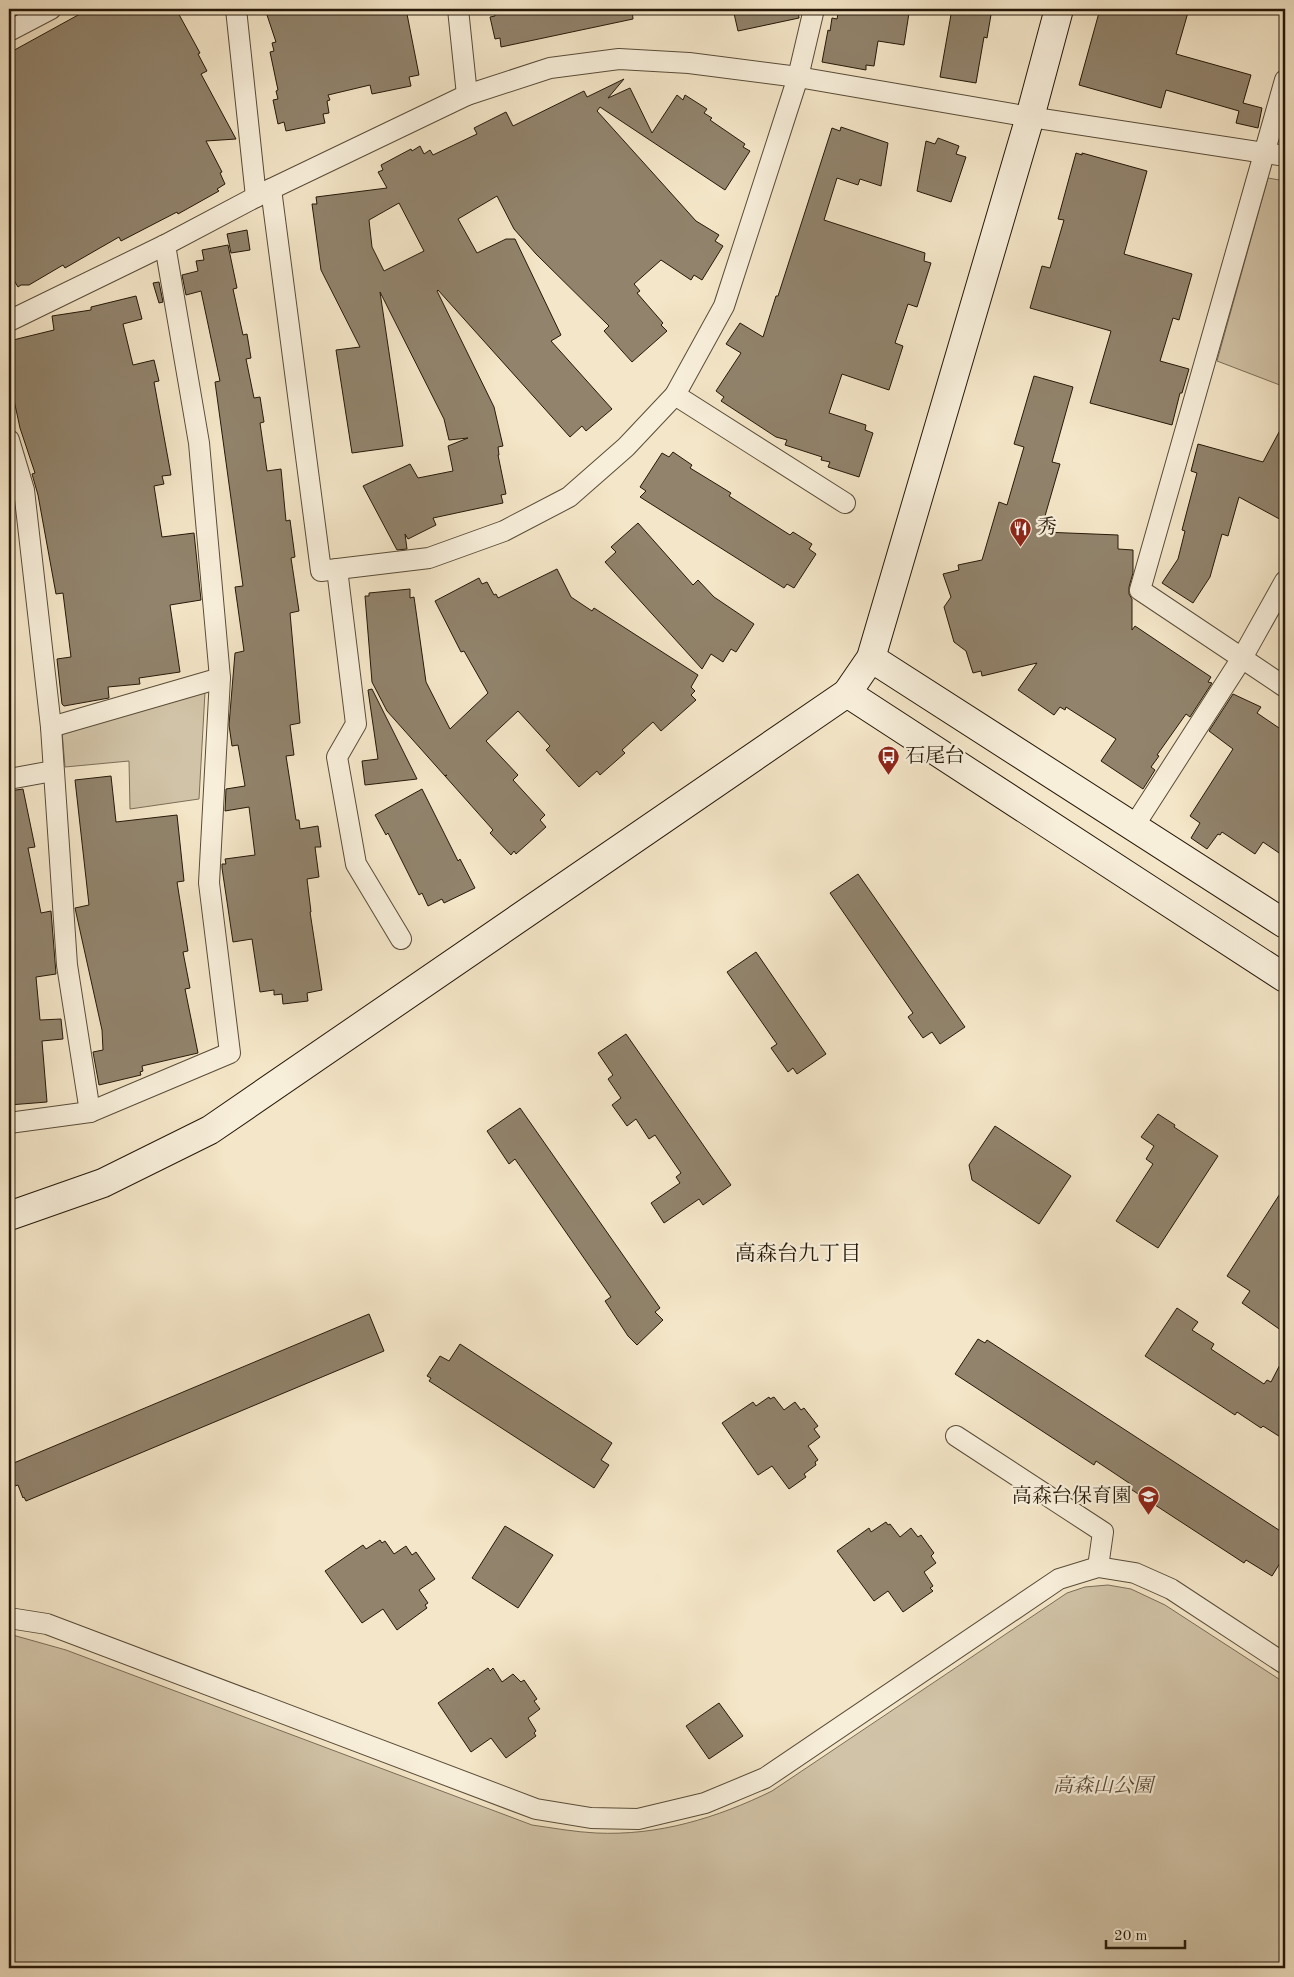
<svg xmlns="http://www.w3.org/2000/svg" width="1294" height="1977" font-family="'Old Standard TT','Noto Serif JP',serif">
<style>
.park{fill:#d1c3a7;stroke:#7b6e58}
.building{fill:#91836c;stroke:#251808;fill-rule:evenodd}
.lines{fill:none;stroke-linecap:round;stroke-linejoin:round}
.street-casing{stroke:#594c38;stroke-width:22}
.secondary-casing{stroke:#251808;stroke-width:30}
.street{stroke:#f8efdb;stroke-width:20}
.secondary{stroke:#f8efdb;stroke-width:28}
.labels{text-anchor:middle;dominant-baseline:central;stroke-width:4.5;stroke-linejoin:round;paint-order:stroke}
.poi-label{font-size:20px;fill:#251808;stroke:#f8efdb;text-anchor:start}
.park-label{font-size:20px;font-style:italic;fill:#594b38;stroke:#f8efdb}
.neighbourhood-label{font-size:21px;fill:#251808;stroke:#f8efdb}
</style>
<rect width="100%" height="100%" fill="#f4e6c8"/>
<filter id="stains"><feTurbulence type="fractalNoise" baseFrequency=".004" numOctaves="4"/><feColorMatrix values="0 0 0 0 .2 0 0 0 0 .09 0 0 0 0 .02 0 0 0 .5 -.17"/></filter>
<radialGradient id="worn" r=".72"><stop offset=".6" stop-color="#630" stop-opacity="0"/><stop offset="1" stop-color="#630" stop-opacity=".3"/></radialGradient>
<g class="park">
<path d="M1268,178L1285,181V387L1217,361Z"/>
<path d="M205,692L199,799L130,809L129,761L65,767L62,731Z"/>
<path d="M1108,1585L1131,1589L1165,1605L1285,1683V1968H9V1634L66,1650L532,1825C553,1828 575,1832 596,1833C658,1836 717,1818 772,1791L1067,1593L1085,1587Z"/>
</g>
<g class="building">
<path d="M89,9H176L200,53L198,54L207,71L201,74L236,139L206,141L222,172L220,173L225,184L217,189L219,191L178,214L177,212L121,241L119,237L65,268L63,265L29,285H21L18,287L9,272V53Z"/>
<path d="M265,9H406L419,75L409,77L411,86L372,94L370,85L328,95L330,100L327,101L329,113L323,114L325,123L286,131L284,122L278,124L273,100L278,99L276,91L278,90L270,52L274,51L272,43L276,42Z"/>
<path d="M494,9H632L633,19L501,47L500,38L495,39L490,17L495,16Z"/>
<path d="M733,9H798L799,18L738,31Z"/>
<path d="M839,9H878L909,13L904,45L878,41L874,66L866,65V70L822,62L828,30L830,31L832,18L837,19Z"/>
<path d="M952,9H992L987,38L984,37L976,83L940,77Z"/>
<path d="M1100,9H1189L1176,54L1251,75L1243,103L1262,108L1258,128L1236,123L1239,111L1166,90L1161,108L1079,85Z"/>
<path d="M624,79L608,98L630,88L652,133L677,95L683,100L685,95L707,109L704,113L712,118L710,120L745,144L743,147L750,151L725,190L600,107L597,111L696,221L719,235L715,241L723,246L702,280L694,275L691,280L661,260L634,284L640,291L637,293L663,323L661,325L667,331L632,362L604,331L609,326L536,254L514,229L497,196L458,219L477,253L506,239H515L561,335L551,341L612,409L586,431L582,426L570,437L438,290L437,291L494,407L503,446L498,447L499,455H498L506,494L501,495L503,503L433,518L436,525L408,539L405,534L407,549L397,550L363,486L410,464L418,478L453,471L448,446L468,438L449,440L444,419L380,292L403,446L352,453L336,350L360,347L321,270L312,204H317L316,197L387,188L378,172L383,170L381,165L411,149L412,151L420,146L424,154L430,150L433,155L477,134L474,128L506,112L513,126L584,91L587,97ZM399,203L424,251L384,271L372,247L369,220Z"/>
<path d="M841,127L888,143L881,186L860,179L858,185L837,178L824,220L925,253L924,261L931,263L917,307L908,304L895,343L903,346L889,390L842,374L829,413L866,425L865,430L873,433L859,477L828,467L830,462L821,460L822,457L785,445L787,440L776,437L721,401L724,397L716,391L741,353L726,344L740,323L763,337L776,296H778L832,128L840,131Z"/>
<path d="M938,138L959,146L956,154L966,157L951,202L917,191L926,141L935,144Z"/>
<path d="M1076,153L1082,155V153L1147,171L1124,254L1192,274L1179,320L1173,318L1160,361L1189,369L1182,393H1180L1172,425L1090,403L1111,331L1030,308L1042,266L1050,268L1064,220L1058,219Z"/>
<path d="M247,230L250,250L231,253L227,234Z"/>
<path d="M228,245L237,288L233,289L243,335L247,334L251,358L246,359L254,398L260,397L264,422L260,423L267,471L281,469L286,521L290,520L295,557L291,558L299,611L290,613L300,723L290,725L294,755L286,756L296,820H299L300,829L318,826L321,847H315L319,877L307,879L311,912H310L322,990L307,993L308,1001L283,1004L282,994L274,995V990L260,992L252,939L233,942L222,868V864H226L225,859L255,855L249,807L225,811L226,789L245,786L238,745L232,746L229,725L235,653L244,651L235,587L243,586L215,382L220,381L201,291L186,295L182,275L198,271L196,261L204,260L202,250Z"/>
<path d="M159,282L163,302L159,303L153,283Z"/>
<path d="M136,296L142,319L123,324L133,365L154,360L159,381L154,382L171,475L162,476L164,484L154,486L162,537L194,533L201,600L170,605L180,672L139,678L140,684L108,687L109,698L64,706L62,704L57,659L71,657L63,593L56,594L38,495L32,474L35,473L20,428L9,377V371L11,370L9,362V341L54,330L52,316L91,310V307Z"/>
<path d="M1034,376L1073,387L1052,462L1060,464L1045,516L1048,517L1043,532L1118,535V549L1133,550V573L1129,587V594L1132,599V630L1135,626L1211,677L1208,682L1212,683L1190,717L1186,714L1157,755L1159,756L1151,767L1155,770L1143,789L1101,761L1116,739L1066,707L1065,710L1060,707L1054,715L1018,690L1037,663L982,676L981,671L973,673L966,651L954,642L944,607L951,597L943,574L959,570L958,565L982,560L999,502L1007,505L1024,447L1014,444Z"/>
<path d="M1285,421V522L1239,497L1228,536L1222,534L1210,577L1193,603L1162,583L1178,559L1185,531L1182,530L1197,473L1191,471L1198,444L1263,462Z"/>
<path d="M673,452L692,465L690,468L731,493L729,496L790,535L793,532L812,544L809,549L816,554L794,588L787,584L784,588L640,497L646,491L640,487L662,453L669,457Z"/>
<path d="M638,523L693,585L698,580L714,597L754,624L736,652L731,649L723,662L711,654L702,669L605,562L616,552L611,547Z"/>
<path d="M557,569L571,597L592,611L594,608L698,675L691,687L695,691L691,695L696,700L661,731L653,722L622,750L625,753L600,775L597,771L579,787L546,750L550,746L518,711L486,741L518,775L513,780L545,815L540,820L546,827L516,854L514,851L511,855L490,833L493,830L445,776L447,775L445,776L387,711L372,682L365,596H369V593L410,589V598L414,597L426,682L450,729L488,693L464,651L461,652L435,601L479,578L482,584L487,582L494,595L496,594L498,598Z"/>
<path d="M372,689L417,779L365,785L362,761L378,759L368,690Z"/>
<path d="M1233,694L1261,707L1257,713L1285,732V857L1263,842L1255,854L1222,832L1220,835L1218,834L1207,849L1191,838L1200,823L1190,816L1233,749L1209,731Z"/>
<path d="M111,776L116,822L177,815L184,881L177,882L188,951L183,952L190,988L185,989L198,1053L142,1066L143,1071L140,1072L141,1075L99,1085L93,1052L103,1050L102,1030L75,908L89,905L75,780Z"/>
<path d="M23,789L35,847L28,848L41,913L51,911L56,974L36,977L40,1020L61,1019L63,1039L42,1041L47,1102L9,1105V791Z"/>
<path d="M422,789L458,861L460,859L475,888L444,903L442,899L428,906L422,893L419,895L388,833L386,835L375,815Z"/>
<path d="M858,874L965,1027L940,1044L932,1032L923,1038L908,1017L913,1013L830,893Z"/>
<path d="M756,952L826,1054L797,1074L793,1068L788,1072L771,1048L777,1044L727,972Z"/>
<path d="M626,1034L731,1185L703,1205L699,1199L664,1223L651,1203L680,1183L676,1177L681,1173L655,1135L649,1139L636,1119L627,1126L612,1105L621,1098L608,1079L613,1075L598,1053Z"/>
<path d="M520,1108L660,1308L655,1312L663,1320L637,1345L628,1336L605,1301L611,1297L515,1159L509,1164L487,1131Z"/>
<path d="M1158,1114L1175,1125L1174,1127L1218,1156L1158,1248L1116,1221L1153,1164L1146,1159L1154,1146L1141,1137Z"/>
<path d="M995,1126L1071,1176L1039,1224L972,1180L969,1165Z"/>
<path d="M1285,1186V1333L1242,1303L1250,1291L1227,1276Z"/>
<path d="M1177,1308L1198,1322L1192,1330L1214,1344L1211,1349L1264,1384L1267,1380L1271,1382L1285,1355V1440L1263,1426L1261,1428L1237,1412L1235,1415L1145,1356Z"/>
<path d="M369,1314L384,1351L26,1501L24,1497L23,1498L18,1485L9,1488V1465Z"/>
<path d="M978,1339L985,1343L987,1340L1285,1534V1555L1272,1576L1246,1560L1244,1563L1129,1488L1132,1485L1096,1461L1094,1465L955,1374Z"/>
<path d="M460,1344L612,1443L601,1460L609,1465L594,1488L429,1381L431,1378L427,1376L440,1356L449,1361Z"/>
<path d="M769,1397L770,1399L774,1397L784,1410L795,1402L801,1410L804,1408L818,1426L814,1429L820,1437L808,1446L818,1460L815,1462L816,1465L804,1474L806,1477L789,1489L772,1466L758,1475L722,1423L753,1402L756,1406Z"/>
<path d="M886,1522L888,1525L890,1524L900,1537L911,1528L918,1537L921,1535L934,1553L931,1556L936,1563L924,1572L933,1586L930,1588L933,1591L903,1612L888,1591L874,1601L837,1551L869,1528L871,1532Z"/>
<path d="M505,1526L553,1555L518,1608L472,1578Z"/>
<path d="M380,1540L382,1543L385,1541L394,1554L406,1546L412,1555L416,1552L435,1579L419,1590L428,1603L425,1605L427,1608L397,1630L383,1609L362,1623L325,1571L363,1545L366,1549Z"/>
<path d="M488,1668L490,1671L493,1668L502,1682L513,1674L521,1682L524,1680L537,1699L534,1701L540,1709L528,1718L536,1731L534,1733L536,1736L506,1758L491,1738L471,1752L438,1703Z"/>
<path d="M719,1703L743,1736L709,1759L686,1726Z"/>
</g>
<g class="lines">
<defs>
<g id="street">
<path d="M236,9L256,197"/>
<path d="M458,9L467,95"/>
<path d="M9,31L51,9"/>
<path d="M1285,80L1140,590L1285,687"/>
<path d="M271,189L321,571L429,558L504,531L569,497L626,447L675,395L724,306L798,77L814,9"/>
<path d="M9,321L165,245L271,189L467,95L550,68L619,59L689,63L798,77L1030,117L1285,156"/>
<path d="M675,395L845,503"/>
<path d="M9,440L24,490L51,727L67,965L90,1112"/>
<path d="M337,569L356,724L337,757L356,864L401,939"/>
<path d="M51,727L220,678"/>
<path d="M9,779L53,771"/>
<path d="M1134,826L1242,658L1285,581"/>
<path d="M9,1123L90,1112L230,1053L209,883L220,678L199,443L165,245"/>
<path d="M956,1436L1103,1532L1098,1567"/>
<path d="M9,1618L47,1624L536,1809L591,1818L638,1819L705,1803L765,1778L1059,1579L1098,1567L1135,1573L1171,1589L1285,1664"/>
</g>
<g id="secondary">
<path d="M871,658L1285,924"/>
<path d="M847,693L1285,978"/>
<path d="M9,1216L103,1183L210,1130L847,693L871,658L1030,117L1059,9"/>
</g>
</defs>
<use href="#street" class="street-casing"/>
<use href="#secondary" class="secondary-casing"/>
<use href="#street" class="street"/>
<use href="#secondary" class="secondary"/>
</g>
<defs>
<symbol id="restaurant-pin" viewBox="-11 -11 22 30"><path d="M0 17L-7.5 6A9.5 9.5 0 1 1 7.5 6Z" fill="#8f2418" stroke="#f8efdb"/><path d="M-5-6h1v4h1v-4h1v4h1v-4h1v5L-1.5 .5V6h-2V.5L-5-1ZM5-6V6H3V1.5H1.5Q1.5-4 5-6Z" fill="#fff"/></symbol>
<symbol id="bus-pin" viewBox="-11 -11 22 30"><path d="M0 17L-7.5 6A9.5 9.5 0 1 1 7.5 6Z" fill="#8f2418" stroke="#f8efdb"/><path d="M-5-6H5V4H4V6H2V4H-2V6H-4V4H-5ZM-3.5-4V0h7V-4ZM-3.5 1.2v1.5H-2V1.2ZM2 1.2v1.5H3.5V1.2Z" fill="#fff"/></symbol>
<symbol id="school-pin" viewBox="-11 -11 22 30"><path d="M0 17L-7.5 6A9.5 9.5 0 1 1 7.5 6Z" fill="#8f2418" stroke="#f8efdb"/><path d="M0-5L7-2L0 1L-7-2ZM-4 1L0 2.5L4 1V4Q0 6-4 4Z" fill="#fff"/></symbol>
</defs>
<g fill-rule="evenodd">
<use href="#restaurant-pin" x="1008" y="516" width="25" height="34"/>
<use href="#bus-pin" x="876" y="744" width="25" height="34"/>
<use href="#school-pin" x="1136" y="1484" width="25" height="34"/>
</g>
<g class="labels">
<g class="poi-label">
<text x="1037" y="528">秀</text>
<text x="905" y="757">石尾台</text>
<text x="1132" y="1497" text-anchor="end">高森台保育園</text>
</g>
<g class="park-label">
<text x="1103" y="1787">高森山公園</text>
</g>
<g class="neighbourhood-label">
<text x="798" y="1254">高森台九丁目</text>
</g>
</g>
<rect width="1294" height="1977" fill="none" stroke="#f4e6c8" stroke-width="30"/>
<rect x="10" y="10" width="1274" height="1957" fill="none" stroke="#251808" stroke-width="2.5"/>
<rect x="15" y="15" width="1264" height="1947" fill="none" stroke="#251808"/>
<path d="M1106 1940v8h79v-8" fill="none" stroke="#251808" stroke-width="2.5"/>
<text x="1114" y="1940" font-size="15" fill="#251808" stroke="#f8efdb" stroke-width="4" paint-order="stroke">20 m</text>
<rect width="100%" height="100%" filter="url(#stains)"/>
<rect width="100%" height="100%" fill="url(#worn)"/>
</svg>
